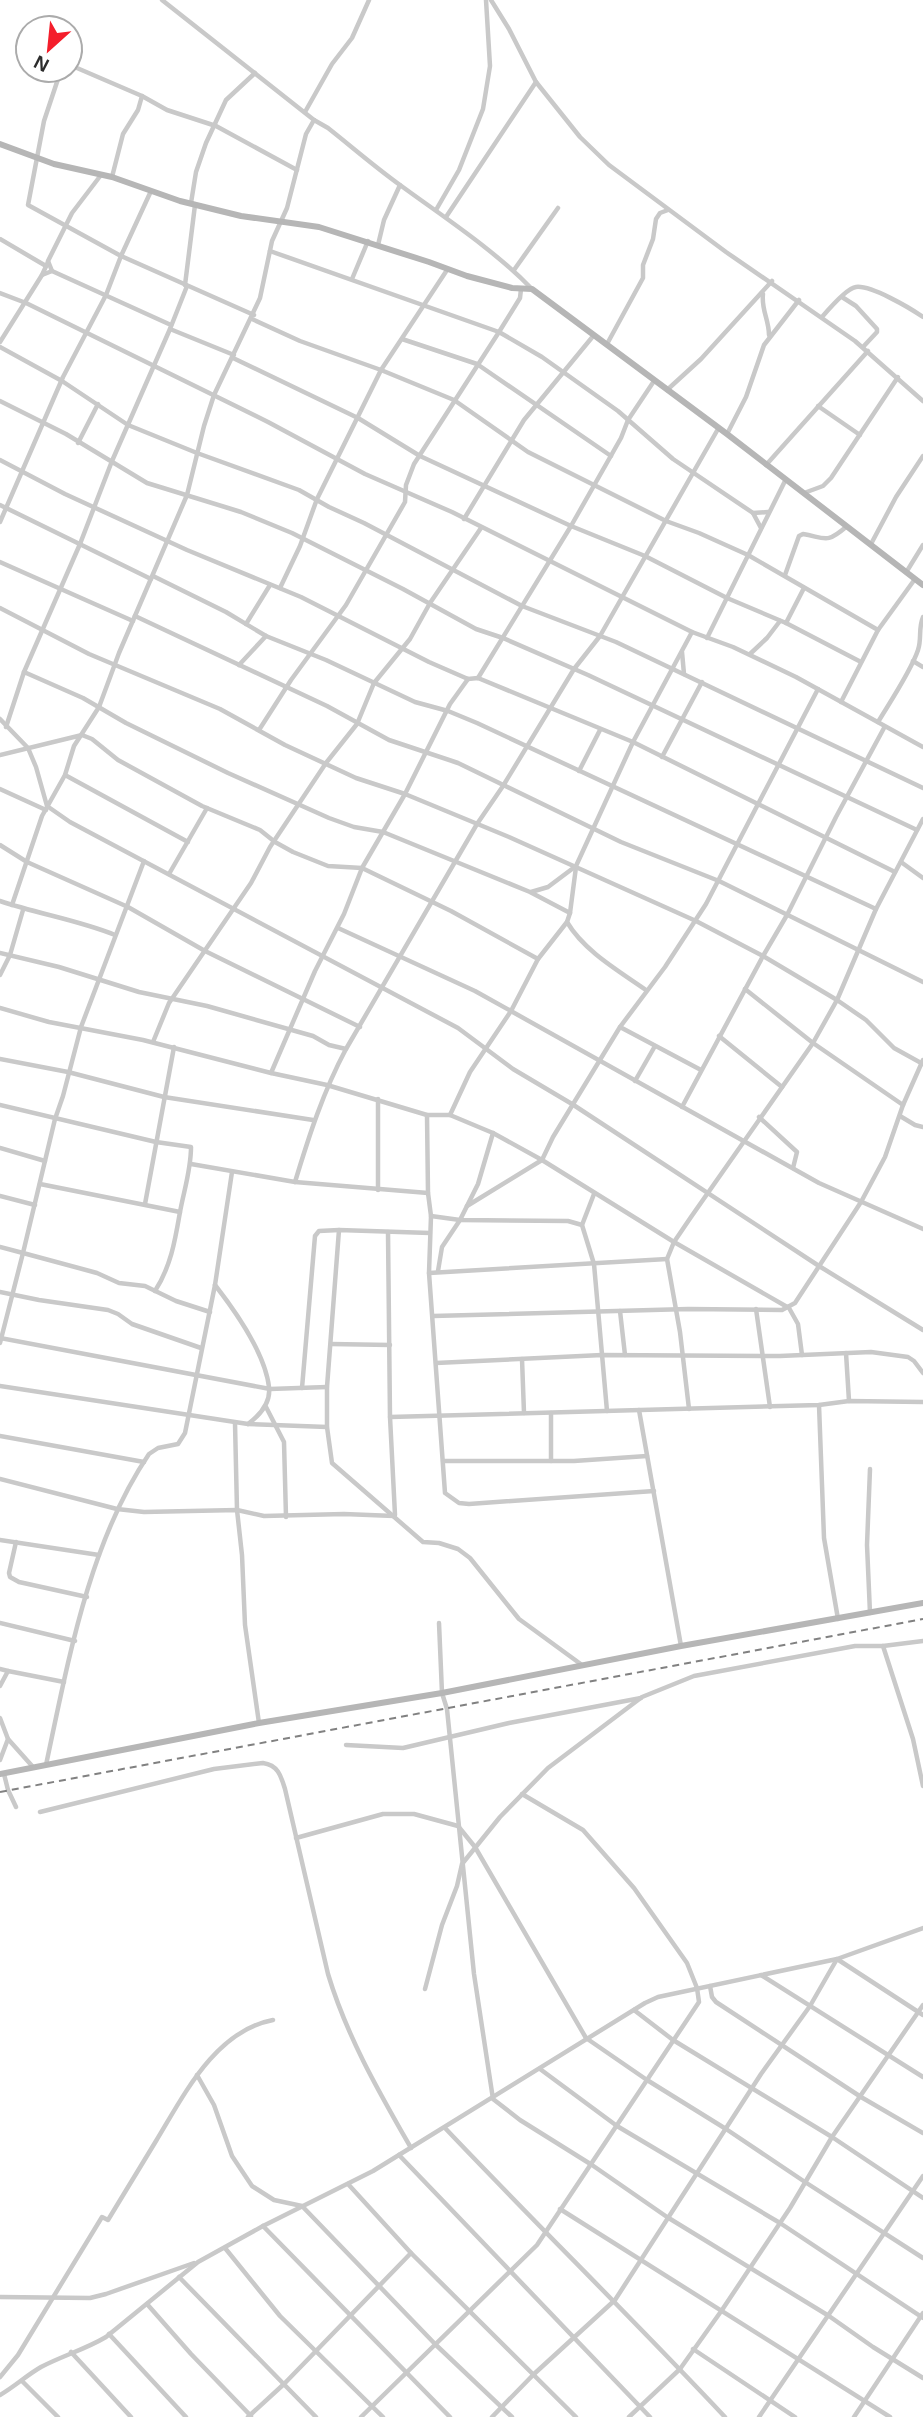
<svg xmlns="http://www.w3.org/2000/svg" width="923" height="2417" font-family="Helvetica,sans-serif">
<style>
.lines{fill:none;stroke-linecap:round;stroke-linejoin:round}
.street{stroke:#c9c9c9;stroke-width:4.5}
.secondary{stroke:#b6b6b6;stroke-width:6}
.rail{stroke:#818181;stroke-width:2;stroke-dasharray:7 5;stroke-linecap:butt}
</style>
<rect width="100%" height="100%" fill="#fff"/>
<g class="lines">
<g class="street">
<path d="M162,0L314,120L328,128C352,147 375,167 400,185C445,218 493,249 532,289"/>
<path d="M491,0L509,29L536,82L580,137L609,165L726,252L855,341L923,401"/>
<path d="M70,65L142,96L167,110L216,126L297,170"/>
<path d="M305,112L332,64L352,38L369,0"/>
<path d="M112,177L123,134L138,110L142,96"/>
<path d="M151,191L121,256L254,315"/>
<path d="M191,203L196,172L206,143L226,100L255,73"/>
<path d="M436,210L459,170L483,109L490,66L486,0"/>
<path d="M446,217L536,82"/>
<path d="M0,239L46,266"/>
<path d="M378,245L384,220L400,185"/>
<path d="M270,251L499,332L542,357L618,411L673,459L753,513L761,528"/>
<path d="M514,270L558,208"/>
<path d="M52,271L48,261L72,213L101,175"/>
<path d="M42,275L52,271L171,325"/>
<path d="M352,279L368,241"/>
<path d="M185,285L195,205"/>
<path d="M187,286L170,329L234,355"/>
<path d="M0,293L26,303L268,422L365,474L452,512L692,632L733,647L796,677L923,747"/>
<path d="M763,294C761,309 769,320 769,335"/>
<path d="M842,297L856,306L877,329V332L863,347"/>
<path d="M822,317C828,310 847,288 856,287C871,285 910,308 923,317"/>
<path d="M252,319L300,341L381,370L454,400L528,452L666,521L699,533L748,555L878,630"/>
<path d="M402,339L477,364L611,456"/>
<path d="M0,342L42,275L48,262"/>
<path d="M607,344L643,278V265L653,239L656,219L660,213L668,210"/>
<path d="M0,347L62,381L128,425L197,453L299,490L329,507L364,523L522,606L616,642L923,788"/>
<path d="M233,358L358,418L420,456L571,526L645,556L727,598L786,623L861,662"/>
<path d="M667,390L701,359L772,281"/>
<path d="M0,401L66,434L147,483L241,512L292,533L403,589L476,629L503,638L588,675L917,830"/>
<path d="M818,406L860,435"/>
<path d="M727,434L746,397L764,345L799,300"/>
<path d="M78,443L98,404"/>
<path d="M0,460L65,494L187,550L301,597L429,662L468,679L478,678L633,742L895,872"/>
<path d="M766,465L868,351"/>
<path d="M804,493L823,486L831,478L898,377"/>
<path d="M0,505L151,579"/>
<path d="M753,513L768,512"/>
<path d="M464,519L524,420L594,335"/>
<path d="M0,522L63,377L106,295L121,256L28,205L44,121L59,76L64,70"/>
<path d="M871,544L896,497L923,456"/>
<path d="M0,562L133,621"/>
<path d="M907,571L923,545"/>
<path d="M785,575L799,536L803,534C826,538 826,544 846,527"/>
<path d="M153,576L226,612L266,636L326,660L415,702L448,711L477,723L876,909"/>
<path d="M280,588L300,546L317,499L381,370L447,270"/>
<path d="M0,608L89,654L220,709L285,745L356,778L405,794L509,837L696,921L763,956L837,1000L866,1020L894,1048L923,1064"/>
<path d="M135,616L327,706L389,740L458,763L621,842L719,881L923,982"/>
<path d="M786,623L804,588"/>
<path d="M246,624L270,585"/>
<path d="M707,638L785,481"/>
<path d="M682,652L684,674"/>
<path d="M750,654L767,638L780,621"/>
<path d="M913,661L923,667"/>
<path d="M239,665L266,636"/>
<path d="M24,672L80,544L112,461L170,329"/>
<path d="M478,678L571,526L621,438L628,420L654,381"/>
<path d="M841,702L878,630L915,579"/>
<path d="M0,719L28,748L36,767L47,806L70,822L458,1028L513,1069L572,1104L819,1266L923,1330"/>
<path d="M878,722C890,702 911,671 918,650C922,638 918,629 923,617"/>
<path d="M6,727L24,672L83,698L126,723L228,773L329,818L354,827L383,832L530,892L570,913"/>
<path d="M259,730L291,680L346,605L405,502L406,485L414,464L499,332L520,298L521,289"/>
<path d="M0,755L82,735L92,739L118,760L202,806L260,830L275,842L293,852L328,866L362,868L451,911L538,959"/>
<path d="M662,757L702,682"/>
<path d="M579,771L600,730"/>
<path d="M65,775L188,842"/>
<path d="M0,789L46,810"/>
<path d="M0,845L27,862L128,907L205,951L360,1027"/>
<path d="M144,861L81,1027L63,1096L55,1119L23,1253L97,1273L119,1283L145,1286L176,1301L210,1312"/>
<path d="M901,862L923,878"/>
<path d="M576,867L570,913L567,922C584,951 619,971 646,990"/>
<path d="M169,874L207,808"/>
<path d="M531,892L548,887L576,866L633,742L692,632"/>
<path d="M0,901C38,914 78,920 115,935"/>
<path d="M12,905L42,816L65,775L74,746L99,707L119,653L187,495L204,426L214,395L260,298L272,241L287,208L306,134L314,120"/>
<path d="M338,928L475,991L819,1183L923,1229"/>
<path d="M0,953L59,967L139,992L207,1006L313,1036L329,1045L346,1049"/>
<path d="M0,975L10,955L23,910"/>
<path d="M745,989L813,1043L903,1105"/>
<path d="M0,1008L49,1022L143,1040L271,1073L327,1085L427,1115H450L493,1133L542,1160L674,1242L789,1308L798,1324L802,1355"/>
<path d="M620,1027L701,1070"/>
<path d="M719,1036L782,1087"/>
<path d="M153,1042L169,1003L251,883L270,847L326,763L357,724L374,683L410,639L430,603L481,528"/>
<path d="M0,1059L68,1072L164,1097L313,1120"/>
<path d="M271,1073L315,971L344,914L362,868L405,794L450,704L468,679"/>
<path d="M635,1081L655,1046"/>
<path d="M0,1105L156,1142L191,1147C191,1170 184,1190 180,1212C175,1241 171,1266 155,1291"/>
<path d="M682,1107L763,956L787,915L836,817L884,728"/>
<path d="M427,1115L428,1193L431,1216L429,1273L445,1493L459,1503L469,1504L654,1491"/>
<path d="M450,1115L470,1072L511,1011L538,959L567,922"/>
<path d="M900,1116L915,1125L923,1127"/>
<path d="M759,1117L797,1152L793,1168"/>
<path d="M0,1148L45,1161"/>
<path d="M191,1164L295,1182L428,1193"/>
<path d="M295,1182C309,1136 323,1092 346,1049L477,824L503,786L574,669L600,636L718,429"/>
<path d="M40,1184L180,1212"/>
<path d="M378,1190V1099"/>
<path d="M594,1194L582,1225L594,1264L607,1411"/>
<path d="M0,1196L35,1205"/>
<path d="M145,1204L174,1047"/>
<path d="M467,1206L542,1160L553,1137L620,1027L665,967L706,904L818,689"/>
<path d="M431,1216L460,1220L568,1221L582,1225"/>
<path d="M388,1232L390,1417L395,1515"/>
<path d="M430,1233L339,1230L327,1387V1427L332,1463L423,1542L439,1543L458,1549L470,1558L519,1619L582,1665"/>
<path d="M0,1247L23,1253L0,1343"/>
<path d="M438,1271L442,1247L460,1220L478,1184L493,1133"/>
<path d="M429,1273L667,1259"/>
<path d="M215,1285C236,1312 265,1353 269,1387C271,1403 260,1415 248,1424"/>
<path d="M0,1292L39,1300L108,1310L118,1314L132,1324L201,1348"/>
<path d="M756,1309L770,1407"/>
<path d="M620,1311L625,1355"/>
<path d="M433,1316L688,1309L782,1310L795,1303L861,1202L885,1157L903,1105L923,1060"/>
<path d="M0,1338L270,1389L327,1387"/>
<path d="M331,1344L390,1345"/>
<path d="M846,1353L849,1401"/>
<path d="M522,1359L524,1413"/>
<path d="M436,1363L602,1355L780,1356L871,1352L908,1357L914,1361L923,1373"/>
<path d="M0,1386L248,1424L327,1427"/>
<path d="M302,1388L315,1236L319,1231L339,1230"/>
<path d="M819,1405L824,1538L838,1619"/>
<path d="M266,1407L284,1442L286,1517"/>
<path d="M689,1409L680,1332L667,1259L674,1242L691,1217L813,1043L837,1000L876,909L923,819"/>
<path d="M639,1410L681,1646"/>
<path d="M390,1417L819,1405L849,1401L923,1402"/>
<path d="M235,1423L237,1510L242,1555L245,1625L259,1723"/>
<path d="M0,1436L144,1462"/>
<path d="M443,1461H574L647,1456"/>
<path d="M551,1461V1413"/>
<path d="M870,1469L867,1545L870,1613"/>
<path d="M0,1479L117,1509L144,1512L237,1510L264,1516L344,1514L394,1516"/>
<path d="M0,1540L99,1555"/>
<path d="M16,1542L9,1573L10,1577L19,1582L87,1597"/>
<path d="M0,1623L75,1641"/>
<path d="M439,1623L442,1693L447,1709L474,1974L493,2099L520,2120L592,2165L667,2217L829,2316L873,2347L923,2378"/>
<path d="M883,1646L913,1739L923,1786"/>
<path d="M0,1669L8,1671"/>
<path d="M0,1686L8,1671L64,1682"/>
<path d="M0,1718L8,1739L0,1760"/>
<path d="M8,1739L33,1767"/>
<path d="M346,1745L403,1748L509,1723L641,1698"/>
<path d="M46,1765C68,1662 89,1542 149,1454L158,1448L178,1444L185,1433L215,1285L232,1172"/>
<path d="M4,1774L8,1790L16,1807"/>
<path d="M40,1812L214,1769L263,1763C278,1765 281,1776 285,1789L328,1974C347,2037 379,2092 411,2148"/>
<path d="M296,1838L383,1814H414L458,1826L475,1847L586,2038L647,2080L726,2129L805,2182L923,2258"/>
<path d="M761,1975L923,2077"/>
<path d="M710,1986L712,1997L716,2002L861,2097L923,2133"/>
<path d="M425,1989L442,1925L457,1886L462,1864L500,1817L548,1768L642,1697L694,1676L855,1646H883L923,1641"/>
<path d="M634,2010L673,2040L832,2137L923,2198"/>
<path d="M540,2069L617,2126L780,2223L923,2318"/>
<path d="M197,2075L214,2105L232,2156L252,2186L274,2200L302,2206L436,2345L512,2417"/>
<path d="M445,2128C537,2225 633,2319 725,2417"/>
<path d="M399,2155L650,2417"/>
<path d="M348,2184L411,2253L576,2417"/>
<path d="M560,2209L890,2417"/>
<path d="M263,2226L450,2417"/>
<path d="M225,2248L280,2316L383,2417"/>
<path d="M179,2277L316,2417"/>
<path d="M0,2297L90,2298L106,2294L194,2263"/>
<path d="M147,2304L191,2354L251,2416"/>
<path d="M109,2334L186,2417"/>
<path d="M693,2349L795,2417"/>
<path d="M71,2352L131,2417"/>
<path d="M0,2377L18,2355L102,2217L108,2220C124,2194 140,2167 156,2141C184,2095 215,2031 273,2020"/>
<path d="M22,2381L58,2417"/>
<path d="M0,2395C14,2387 27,2375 41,2367C62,2356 86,2349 106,2337L198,2262L263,2226L373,2171L645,2003L658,1997L837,1959L923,1928"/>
<path d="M248,2417L284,2384L411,2253"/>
<path d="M361,2417L537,2245L699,2002L697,1988L687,1963L634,1888L583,1830L522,1794"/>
<path d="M492,2417L534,2374L615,2300L761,2074L810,2006L837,1959L923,2015"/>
<path d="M629,2417L680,2369L722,2310L790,2208L832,2137L923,2005"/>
<path d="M759,2417L923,2176"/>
<path d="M854,2417L923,2313"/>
</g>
<g class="secondary">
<path d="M0,144L54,164L112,177L180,201L241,216L319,227L429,262L467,276L512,288L532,289L727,434L923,585"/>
<path d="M0,1774L259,1723L442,1693L681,1646L923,1603"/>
</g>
<path class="rail" d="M0,1792L923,1619"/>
</g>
<g transform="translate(49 49) rotate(207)"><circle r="33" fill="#ffffff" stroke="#ababab" stroke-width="2"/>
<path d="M0-5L12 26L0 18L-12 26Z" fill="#f41e2b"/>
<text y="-10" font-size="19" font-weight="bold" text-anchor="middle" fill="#2c2c2c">N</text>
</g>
</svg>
